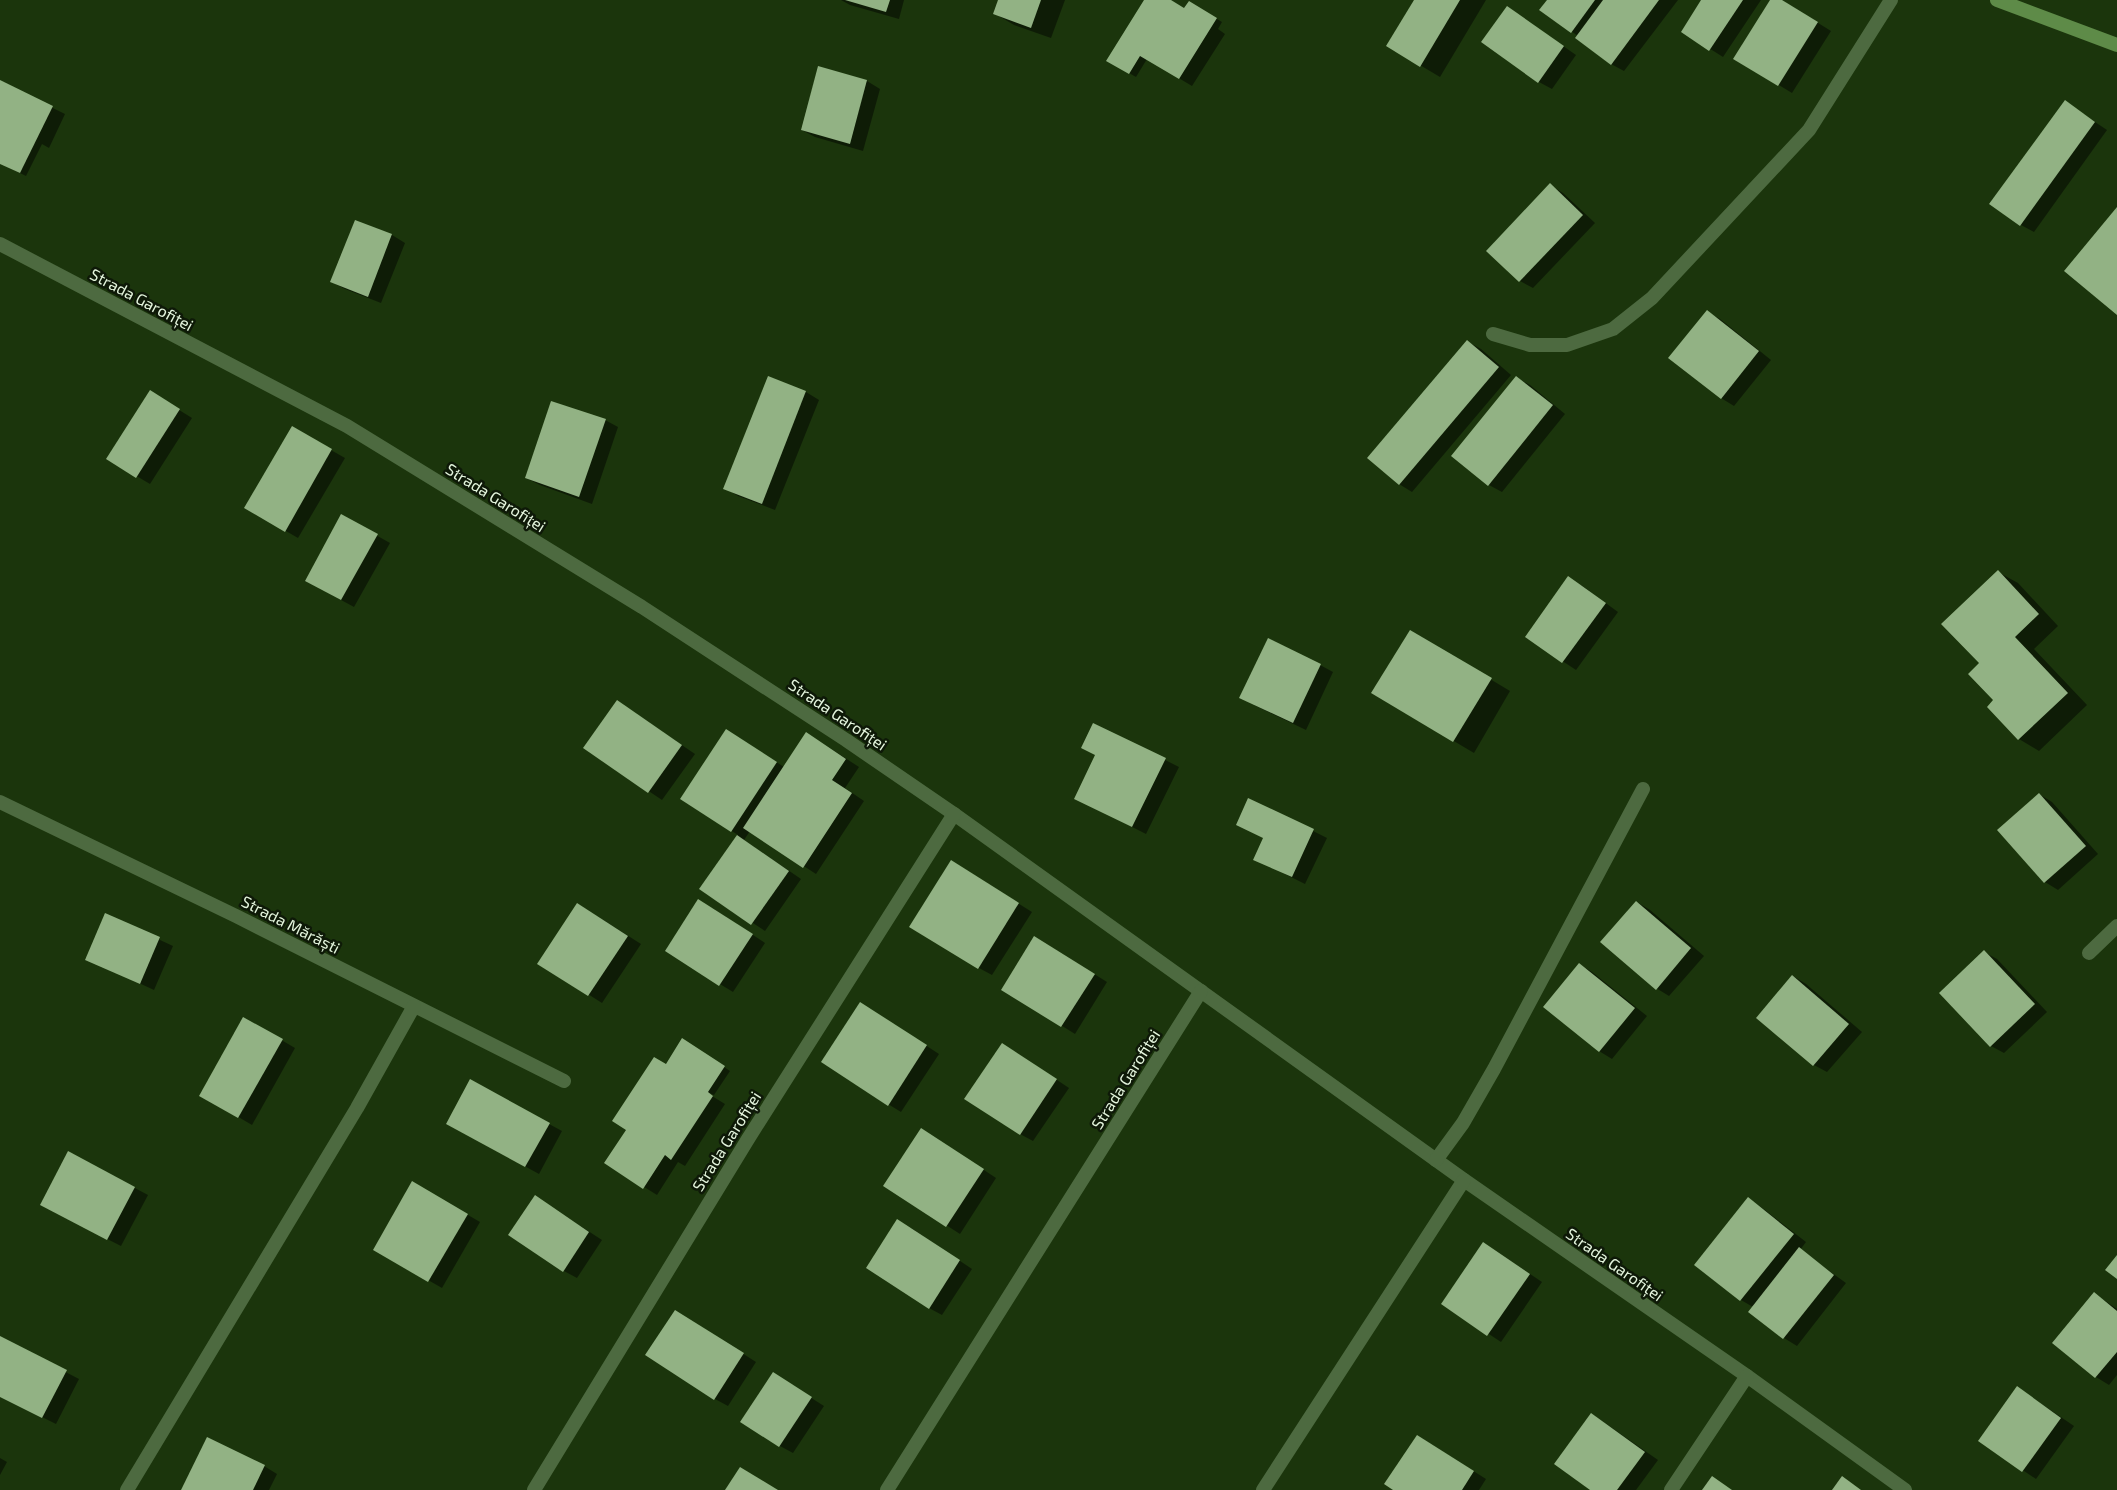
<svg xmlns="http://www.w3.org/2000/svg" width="2117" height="1490" font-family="'Exo 2',sans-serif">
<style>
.shadow{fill:#0007}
.building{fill:#92b284}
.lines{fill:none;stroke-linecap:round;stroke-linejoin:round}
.minor{stroke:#4d6a40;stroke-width:14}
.secondary{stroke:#5e8b48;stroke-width:14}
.labels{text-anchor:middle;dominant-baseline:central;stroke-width:5;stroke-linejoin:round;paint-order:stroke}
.street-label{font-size:16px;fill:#e4f5dd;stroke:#0e1908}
</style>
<rect width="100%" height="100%" fill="#1b350c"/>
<g class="shadow">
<path d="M841,0H904L899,19L850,5Z"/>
<path d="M999,0H1065L1051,38L1014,25L994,13Z"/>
<path d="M1145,0H1170L1185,9L1190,3L1222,22L1218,29L1225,34L1192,86L1147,59L1136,77L1108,61Z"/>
<path d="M1415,0H1486L1440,77L1388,46Z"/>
<path d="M1548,0H1678L1624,71L1611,64L1578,36L1541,10Z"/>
<path d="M1703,0H1761L1723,57L1682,31Z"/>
<path d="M1771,0H1781L1831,31L1792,93L1735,58Z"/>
<path d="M1520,16L1576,55L1552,89L1539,82Z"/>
<path d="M867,81L880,89L863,151L815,137L802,130Z"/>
<path d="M0,82L65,114L49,148L42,144L26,176L0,163Z"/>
<path d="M2065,102L2107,130L2034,232L2021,225Z"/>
<path d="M1550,185L1563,193L1595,223L1533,288L1520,281Z"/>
<path d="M355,221L392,235L405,243L381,303L345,289L332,282Z"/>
<path d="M1707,312L1720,319L1771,360L1734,406L1721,398Z"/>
<path d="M1468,342L1481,349L1511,375L1412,492L1399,484Z"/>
<path d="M768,378L806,392L819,400L775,510L738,496L725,488Z"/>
<path d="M1517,378L1530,385L1565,414L1502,492L1489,485Z"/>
<path d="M163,400L192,418L150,484L108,459Z"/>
<path d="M605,420L618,427L592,504L540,485L526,478Z"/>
<path d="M292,428L345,458L298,538L246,508Z"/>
<path d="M342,516L390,543L354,607L319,588Z"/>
<path d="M1998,572L2018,583L2058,626L2034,649L2087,705L2039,751L2019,739L1988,707L1995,700L1981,664Z"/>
<path d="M1581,585L1618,612L1576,670L1526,637Z"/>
<path d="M1430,643L1510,691L1474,753L1373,693Z"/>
<path d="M1320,665L1333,672L1306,730L1254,705Z"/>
<path d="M617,701L695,754L662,800L585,748Z"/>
<path d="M1094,724L1179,767L1146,834L1075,798L1097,755Z"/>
<path d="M739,738L784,767L819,741L859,767L845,788L864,801L816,874L750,831L744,840L801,879L765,931L701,889L738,835L682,799Z"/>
<path d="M2039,794L2052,802L2098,854L2058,890L2045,882L1999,830Z"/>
<path d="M1275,812L1327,838L1305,884L1255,859Z"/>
<path d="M964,869L1032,912L992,975L979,968Z"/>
<path d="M1637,902L1650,910L1704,956L1669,996L1656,988Z"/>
<path d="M578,904L641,944L602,1003L539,963Z"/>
<path d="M712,908L765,943L733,992L666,951Z"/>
<path d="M106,915L173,946L154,990L87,959Z"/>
<path d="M1048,945L1107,982L1075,1034L1003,989Z"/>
<path d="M1984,952L1997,959L2047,1012L2004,1053L1991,1046Z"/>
<path d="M1579,964L1592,972L1647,1016L1612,1059L1599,1051Z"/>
<path d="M1793,976L1806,984L1862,1032L1827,1072L1814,1065L1758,1018Z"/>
<path d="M873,1011L939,1054L901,1112L888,1104Z"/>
<path d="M244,1018L295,1048L252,1125L201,1095Z"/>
<path d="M689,1044L730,1071L714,1095L702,1090L725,1104L685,1166L678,1162L657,1195L606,1163L666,1065Z"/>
<path d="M1015,1052L1069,1088L1033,1141L1020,1134Z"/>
<path d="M549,1124L562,1131L539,1174L461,1131Z"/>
<path d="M934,1137L996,1178L960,1234L884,1185Z"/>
<path d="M69,1153L148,1195L121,1246L54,1212Z"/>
<path d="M413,1183L480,1222L442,1288L374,1249Z"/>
<path d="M1748,1199L1761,1207L1806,1242L1800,1250L1846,1283L1797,1346L1784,1338L1749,1312L1753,1307L1741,1300L1696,1265Z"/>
<path d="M548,1205L602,1240L577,1278L564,1271Z"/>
<path d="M911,1228L972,1269L942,1315L929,1308Z"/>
<path d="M1484,1243L1542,1282L1501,1342L1442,1303Z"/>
<path d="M2095,1294L2117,1309V1375L2109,1385L2096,1377L2054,1343Z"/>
<path d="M689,1319L756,1362L728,1406L715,1399Z"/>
<path d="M0,1338L79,1379L56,1424L0,1396Z"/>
<path d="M786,1382L824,1406L793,1453L780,1446Z"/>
<path d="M2018,1388L2074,1426L2036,1479L1980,1441Z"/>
<path d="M1592,1414L1658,1460L1636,1490H1592Z"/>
<path d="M1418,1436L1486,1479L1479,1490H1395Z"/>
<path d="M0,1458L7,1462L0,1475Z"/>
<path d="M264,1466L277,1474L269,1490H182Z"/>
</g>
<g class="building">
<path d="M845,0H890L886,12Z"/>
<path d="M998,0H1041L1031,28L993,14Z"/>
<path d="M1144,0H1171L1184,8L1189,1L1217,18L1179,79L1140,56L1129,74L1106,61Z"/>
<path d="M1414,0H1460L1420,67L1386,46Z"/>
<path d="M1547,0H1595L1571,33L1539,10Z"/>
<path d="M1603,0H1659L1611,65L1575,38Z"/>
<path d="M1701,0H1743L1709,51L1681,32Z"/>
<path d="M1770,0H1782L1818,22L1778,86L1733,59Z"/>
<path d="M1507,6L1564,46L1538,83L1481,42Z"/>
<path d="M818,66L867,80L850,144L801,130Z"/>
<path d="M0,80L53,106L20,173L0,164Z"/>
<path d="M2065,100L2095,122L2020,226L1989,204Z"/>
<path d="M1550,183L1583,215L1519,282L1486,251Z"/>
<path d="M2117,207V315L2064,271Z"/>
<path d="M355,220L392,234L368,297L330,282Z"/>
<path d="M1707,310L1759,351L1721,399L1668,358Z"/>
<path d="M1467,340L1499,367L1399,485L1367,458Z"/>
<path d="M768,376L806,391L762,504L723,489Z"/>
<path d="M1516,376L1553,405L1488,486L1451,456Z"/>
<path d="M150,390L180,409L136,478L106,459Z"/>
<path d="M551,401L606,419L579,497L525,478Z"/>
<path d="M292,426L332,449L285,532L244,508Z"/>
<path d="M341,514L378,534L341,600L305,581Z"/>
<path d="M1998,570L2039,614L2015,637L2068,693L2018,740L1987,707L1993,700L1968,674L1979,663L1941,624Z"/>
<path d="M1568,576L1606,603L1562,663L1525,637Z"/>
<path d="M1410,630L1492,678L1453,742L1371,693Z"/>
<path d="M1268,638L1321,664L1293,723L1239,698Z"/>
<path d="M617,700L682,745L648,793L583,748Z"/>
<path d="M1093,723L1166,758L1132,827L1074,799L1095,755L1081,748Z"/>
<path d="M726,729L777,762L731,832L680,799Z"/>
<path d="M806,732L846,759L832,780L852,793L803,868L743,828Z"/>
<path d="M2039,793L2086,846L2044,883L1997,830Z"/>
<path d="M1248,798L1314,829L1292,877L1253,860L1263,838L1236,825Z"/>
<path d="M737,835L789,871L751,925L699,889Z"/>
<path d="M951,860L1019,903L978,969L909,927Z"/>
<path d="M698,899L753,934L719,986L665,951Z"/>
<path d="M1636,901L1691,948L1656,990L1600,942Z"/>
<path d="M577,903L628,936L588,996L537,964Z"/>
<path d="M105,913L160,937L140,984L85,960Z"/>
<path d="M1034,936L1095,974L1061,1027L1001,990Z"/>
<path d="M1984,950L2035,1004L1990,1047L1939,993Z"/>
<path d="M1579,963L1635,1008L1599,1052L1543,1007Z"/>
<path d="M1792,975L1849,1024L1813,1066L1756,1018Z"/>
<path d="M860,1002L927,1045L888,1106L821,1062Z"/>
<path d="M243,1017L283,1039L238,1118L199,1096Z"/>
<path d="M682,1038L725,1066L708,1092L713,1096L671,1160L665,1155L643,1189L604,1163L626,1130L612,1121L654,1057L666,1064Z"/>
<path d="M1002,1043L1057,1079L1020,1135L964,1099Z"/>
<path d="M470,1079L550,1123L525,1167L446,1124Z"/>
<path d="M921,1128L984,1169L946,1227L883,1186Z"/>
<path d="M68,1151L135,1187L107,1240L40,1205Z"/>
<path d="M412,1181L468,1214L428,1282L373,1250Z"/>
<path d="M535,1195L589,1232L563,1272L508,1235Z"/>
<path d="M1748,1197L1794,1234L1740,1301L1694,1265Z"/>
<path d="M897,1219L960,1260L929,1309L866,1268Z"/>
<path d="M1483,1242L1530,1274L1487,1336L1441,1304Z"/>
<path d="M1799,1247L1834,1275L1783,1339L1748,1312Z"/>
<path d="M2117,1255V1279L2105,1270Z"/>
<path d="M2094,1292L2117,1311V1352L2095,1378L2052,1343Z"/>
<path d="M675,1310L744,1353L714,1400L645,1355Z"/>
<path d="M0,1336L67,1370L42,1418L0,1397Z"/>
<path d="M773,1372L812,1397L779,1447L740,1422Z"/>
<path d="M2017,1386L2061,1418L2022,1472L1978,1441Z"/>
<path d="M1591,1413L1645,1452L1617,1490H1590L1554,1464Z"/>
<path d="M1417,1435L1474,1471L1462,1490H1393L1384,1484Z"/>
<path d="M207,1437L265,1465L253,1490H181Z"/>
<path d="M740,1467L778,1490H725Z"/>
<path d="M1712,1476L1732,1490H1702Z"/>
<path d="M1842,1476L1861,1490H1832Z"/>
</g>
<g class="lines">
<g class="minor">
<path d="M0,244L347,426L642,607L846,740L954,814L1464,1180L1747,1376L1905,1490"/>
<path d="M1493,334L1530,345H1567L1613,329L1652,298L1809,130L1891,0"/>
<path d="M0,802L236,916L564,1081"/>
<path d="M2089,953L2117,926"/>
<path d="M1436,1160L1463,1123L1494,1069L1643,789"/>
<path d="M127,1490L357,1108L414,1006"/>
<path d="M534,1490L748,1139L954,814"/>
<path d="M887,1490L1201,991"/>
<path d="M1263,1490L1464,1180"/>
<path d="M1671,1490L1747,1376"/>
</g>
<path class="secondary" d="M1997,0L2117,45"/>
</g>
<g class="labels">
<g class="street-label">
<text transform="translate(142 299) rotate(28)">Strada Garofiței</text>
<text transform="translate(496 497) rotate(32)">Strada Garofiței</text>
<text transform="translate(838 714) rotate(34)">Strada Garofiței</text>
<text transform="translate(291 924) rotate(27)">Strada Mărăști</text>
<text transform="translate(1125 1079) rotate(-58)">Strada Garofiței</text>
<text transform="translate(726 1141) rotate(-58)">Strada Garofiței</text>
<text transform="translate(1615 1264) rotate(35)">Strada Garofiței</text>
</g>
</g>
</svg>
